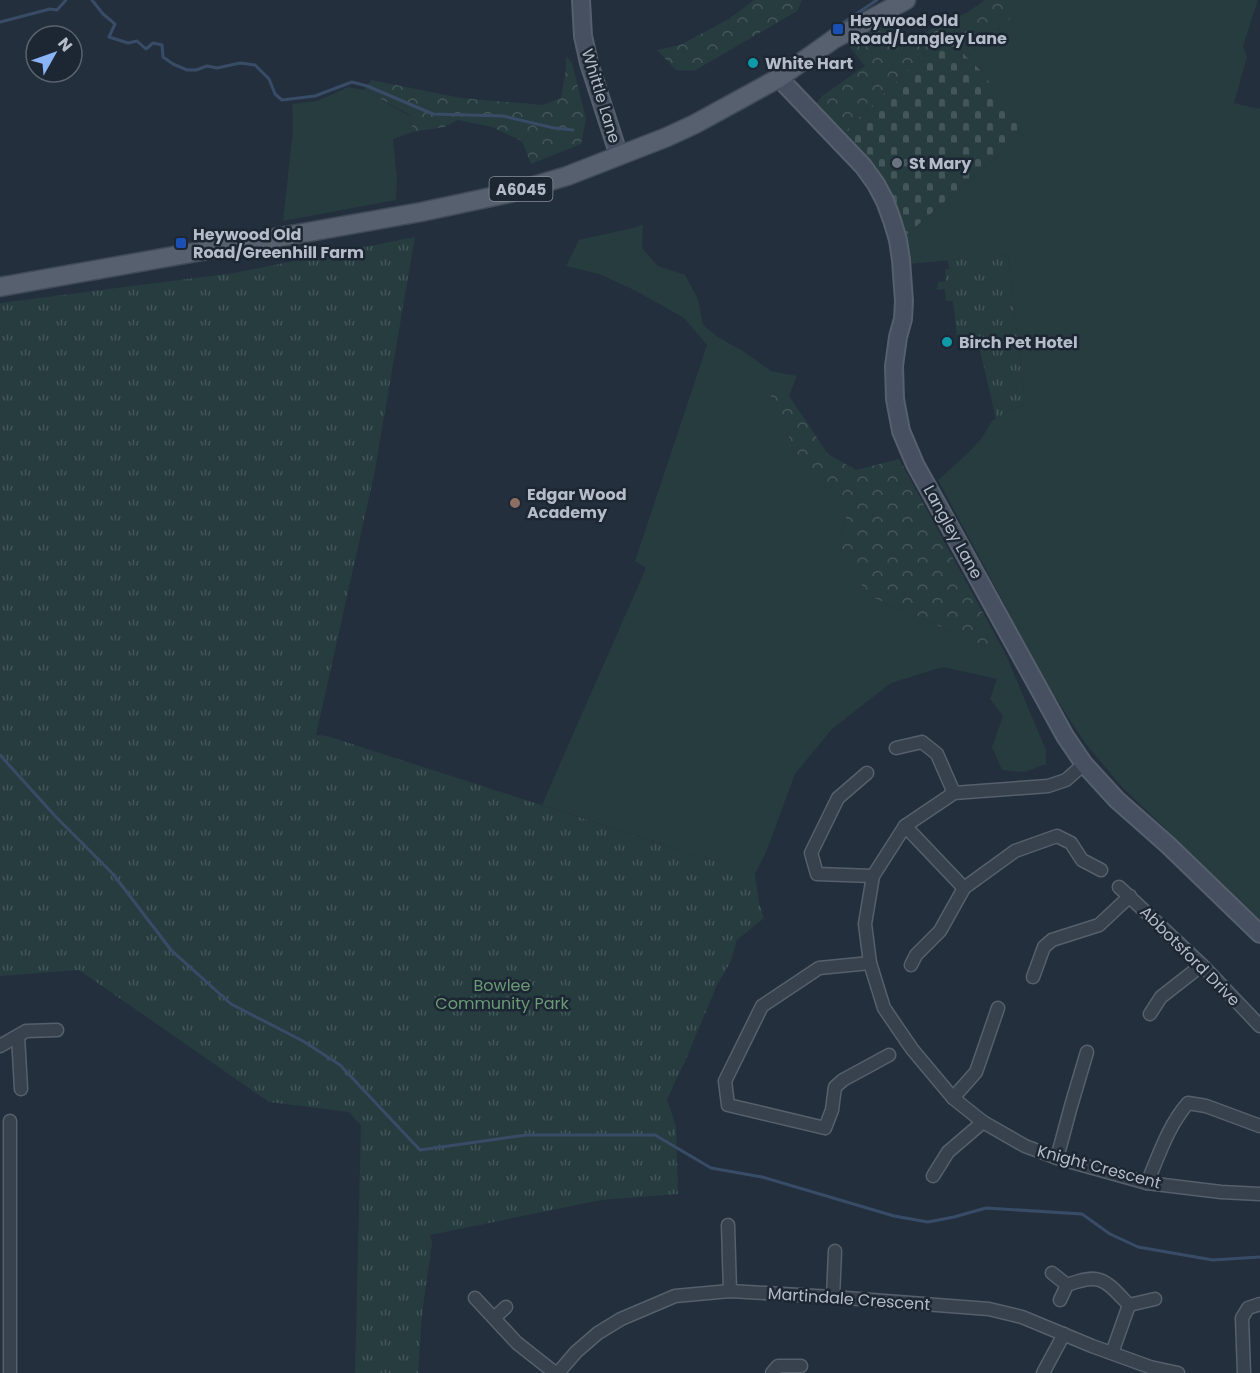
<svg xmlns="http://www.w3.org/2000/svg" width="1260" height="1373" font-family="Poppins,sans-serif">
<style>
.green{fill:#263c3f}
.forest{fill:url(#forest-crowns)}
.cemetery{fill:url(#cemetery-stones)}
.park{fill:url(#park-tufts)}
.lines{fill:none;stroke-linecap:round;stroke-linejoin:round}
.stream{stroke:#394c67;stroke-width:3}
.street-casing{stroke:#565f6c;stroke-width:15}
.secondary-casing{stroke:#565f6c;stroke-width:20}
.primary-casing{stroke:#414a57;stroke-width:21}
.street{stroke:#38414e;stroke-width:12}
.secondary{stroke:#465061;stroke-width:16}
.primary{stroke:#56606e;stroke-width:18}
.transit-dot{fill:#1a4fb4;stroke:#1d2633;stroke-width:2}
.culture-dot{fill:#0f9aa8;stroke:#1d2633;stroke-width:2}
.worship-dot{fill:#6b7280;stroke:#1d2633;stroke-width:2}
.education-dot{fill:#8d6e63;stroke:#1d2633;stroke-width:2}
.labels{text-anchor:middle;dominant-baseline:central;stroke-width:5;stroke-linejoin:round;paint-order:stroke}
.shield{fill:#1d2633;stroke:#878f9c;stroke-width:1.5}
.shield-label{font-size:15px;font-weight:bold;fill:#b4bcc9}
.poi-label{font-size:16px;font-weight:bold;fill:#b4bcc9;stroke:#1d2633;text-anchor:start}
.street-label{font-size:16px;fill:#b4bcc9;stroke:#1d2633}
.park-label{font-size:16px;fill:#6b9a76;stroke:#1d2633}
</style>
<defs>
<pattern id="forest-crowns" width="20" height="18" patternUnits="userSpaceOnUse" patternTransform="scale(1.5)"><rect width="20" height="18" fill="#263c3f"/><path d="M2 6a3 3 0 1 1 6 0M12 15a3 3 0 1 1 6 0" fill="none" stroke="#435659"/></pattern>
<pattern id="cemetery-stones" width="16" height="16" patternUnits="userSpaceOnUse" patternTransform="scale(1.5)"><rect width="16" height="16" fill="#263c3f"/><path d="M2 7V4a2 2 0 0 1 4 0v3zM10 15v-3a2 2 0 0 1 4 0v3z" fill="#435659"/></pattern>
<pattern id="park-tufts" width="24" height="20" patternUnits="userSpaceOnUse" patternTransform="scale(1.5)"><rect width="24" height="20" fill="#263c3f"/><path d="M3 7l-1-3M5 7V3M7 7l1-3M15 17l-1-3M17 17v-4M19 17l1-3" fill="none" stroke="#435659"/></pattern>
</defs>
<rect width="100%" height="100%" fill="#242f3e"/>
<g class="green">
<path d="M1027,0H1258L1243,46L1247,57L1234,103L1258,109L1260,108V920L1122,787L1085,743L1051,691L938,480L967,454L981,439L992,421L1009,410L1025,404L1008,255L909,264L905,236L1025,132L980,70L967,57L1022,8Z"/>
<path d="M348,87L364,90L410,116L413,132L393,139L397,179L396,200L283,221L293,129L292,104L317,101Z"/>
<path d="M643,224L642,248L658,266L685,275L698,299L703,325L718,337L746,353L771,371L797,376L789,396L769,394L776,401L794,451L809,478L851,502L840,536V553L862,584L860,592L1006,655L1046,750V764L1025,772L1002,770L992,747L1003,716L990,699L997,679L943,667L891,683L832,729L795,774L766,852L755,874L542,805L646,568L635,561L707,345L684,318L638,292L599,274L566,266L579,240L637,227Z"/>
</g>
<g class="forest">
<path d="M754,0H802L797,11L694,71L676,70L657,50L680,45L729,19Z"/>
<path d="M985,0H1027L1022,8L967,57L944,35L845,132L816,104L822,96L865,66L845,41L889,20L904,42L968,12Z"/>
<path d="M566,56L572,63L586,119L581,144L531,164L522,141L492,127L458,120L444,127L413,132L410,115L364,90L371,80L461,98L543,105L561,98L566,69Z"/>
<path d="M768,393L789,396L828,454L856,470L899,459L1006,655L860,592L862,584L840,553V536L851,502L809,478L794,451L776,402Z"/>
</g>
<path class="cemetery" d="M944,35L980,70L1026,131L905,236L892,198L871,161L845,132Z"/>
<g class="park">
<path d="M415,237L374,475L316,735L327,736L755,874L759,903L764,918L737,940L731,961L717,985L686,1059L667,1099L676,1127L678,1194L601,1200L430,1235L432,1243L422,1314L418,1373H355L361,1126L349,1112L269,1102L79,970L0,976V303L234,273Z"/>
<path d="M1008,255L1025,404L1009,410L996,419L978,342L958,348L953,301H946L945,289L937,290L938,282L946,281L945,269H949L948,260Z"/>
</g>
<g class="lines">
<g class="stream">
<path d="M92,0L103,14L115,24L109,37L128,43L137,41L146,49L153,43L162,45L163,57L173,64L187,70H196L207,66L217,68L240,63L255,65L269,79L275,94L282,100L315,96L352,82L367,86L433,114L503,116L554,128L573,130"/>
<path d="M0,22L50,9L57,10L66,0"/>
<path d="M834,29L877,0"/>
<path d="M0,755L56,817L113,874L171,950L231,1004L303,1041L340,1065L420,1150L526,1135H655L711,1168L762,1177L894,1216L928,1222L954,1217L986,1208L1082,1214L1110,1234L1138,1247L1213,1260L1260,1257"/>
</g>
<defs>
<g id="street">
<path d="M896,748L922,742L937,754L954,793"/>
<path d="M1084,764L1066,780L1048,786L954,793L905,826L873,876L865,924L870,963L884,1008L912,1049L953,1098L983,1122L1025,1146L1057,1158L1147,1183L1221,1192L1260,1194"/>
<path d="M867,773L838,798L811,853L817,874L873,876"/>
<path d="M905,826L964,888"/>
<path d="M1119,887L1202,965L1260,1026"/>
<path d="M870,963L819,968L762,1006L725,1081L728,1105L825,1128L832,1110L835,1087L843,1080L889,1055"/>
<path d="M911,965L916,955L940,931L964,888L1015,851L1057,836L1071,843L1082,860L1101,870"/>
<path d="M1033,977L1044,947L1052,940L1099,925L1130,896"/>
<path d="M1150,1014L1161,997L1202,965"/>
<path d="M18,1036L21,1089"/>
<path d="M0,1046L26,1031L57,1030"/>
<path d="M953,1098L976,1072L998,1008"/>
<path d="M10,1121V1373"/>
<path d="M1057,1158L1071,1106L1087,1052"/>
<path d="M933,1176L948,1152L983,1122"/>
<path d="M1147,1183C1159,1155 1168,1126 1188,1103L1206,1106L1260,1126"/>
<path d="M728,1225L730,1291"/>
<path d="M1052,1273L1067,1285"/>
<path d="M833,1297L835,1251"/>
<path d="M475,1298L517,1343L555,1373"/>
<path d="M1060,1300L1067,1285C1101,1272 1105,1280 1129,1305L1112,1353"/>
<path d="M1129,1305L1155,1299"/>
<path d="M494,1318L506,1307"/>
<path d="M558,1373L576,1352L598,1333L621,1319L675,1296L730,1291L833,1297L989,1309L1022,1317L1092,1346L1150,1367L1178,1373"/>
<path d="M772,1373L778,1366H801"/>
<path d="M1043,1373L1064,1334"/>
<path d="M1244,1373L1242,1318L1248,1308L1260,1304"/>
</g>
<g id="secondary">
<path d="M581,0L583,36L589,63L619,156"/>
<path d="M779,78L863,166L876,184L885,201L892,220L898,240L901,260L904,301L903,319L898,337L894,366L895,399L901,431L915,464L1065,736L1084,764L1117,800L1168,845L1260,934"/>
</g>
<path id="primary" d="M0,287L421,212L510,193L567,176L667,137L695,124L779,78L834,39L906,0"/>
</defs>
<use href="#street" class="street-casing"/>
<use href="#secondary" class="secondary-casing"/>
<use href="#primary" class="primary-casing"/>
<use href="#street" class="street"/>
<use href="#secondary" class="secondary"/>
<use href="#primary" class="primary"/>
</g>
<g class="transit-dot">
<rect x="832" y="23" width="12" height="12" rx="3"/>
<rect x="175" y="237" width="12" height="12" rx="3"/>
</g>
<g class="culture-dot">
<circle cx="753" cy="63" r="6"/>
<circle cx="947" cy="342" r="6"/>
</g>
<circle class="worship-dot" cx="897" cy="163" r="6"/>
<circle class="education-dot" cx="515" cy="503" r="6"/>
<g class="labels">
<rect class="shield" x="489.5" y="177" width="63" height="24" rx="4.5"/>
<g class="shield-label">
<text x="521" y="189">A6045</text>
</g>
<g class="poi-label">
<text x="850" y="20">Heywood Old<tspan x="850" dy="18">Road/Langley Lane</tspan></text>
<text x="765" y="63">White Hart</text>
<text x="909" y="163">St Mary</text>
<text x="193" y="234">Heywood Old<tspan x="193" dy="18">Road/Greenhill Farm</tspan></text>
<text x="959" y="342">Birch Pet Hotel</text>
<text x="527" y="494">Edgar Wood<tspan x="527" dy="18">Academy</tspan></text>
</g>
<g class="street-label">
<text transform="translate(601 96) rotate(73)">Whittle Lane</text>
<text transform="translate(953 532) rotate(61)">Langley Lane</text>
<text transform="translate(1190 956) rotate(45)">Abbotsford Drive</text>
<text transform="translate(1099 1167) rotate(15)">Knight Crescent</text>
<text transform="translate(849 1299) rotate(4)">Martindale Crescent</text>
</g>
<g class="park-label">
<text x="502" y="985">Bowlee<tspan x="502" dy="18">Community Park</tspan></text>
</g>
</g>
<g transform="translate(54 54) rotate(50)"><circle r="28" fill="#1d2633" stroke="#59626f" stroke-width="1.5"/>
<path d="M0-4.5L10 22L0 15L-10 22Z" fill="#8ab4f8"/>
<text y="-9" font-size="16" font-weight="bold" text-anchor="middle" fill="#b4bcc9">N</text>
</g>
</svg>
